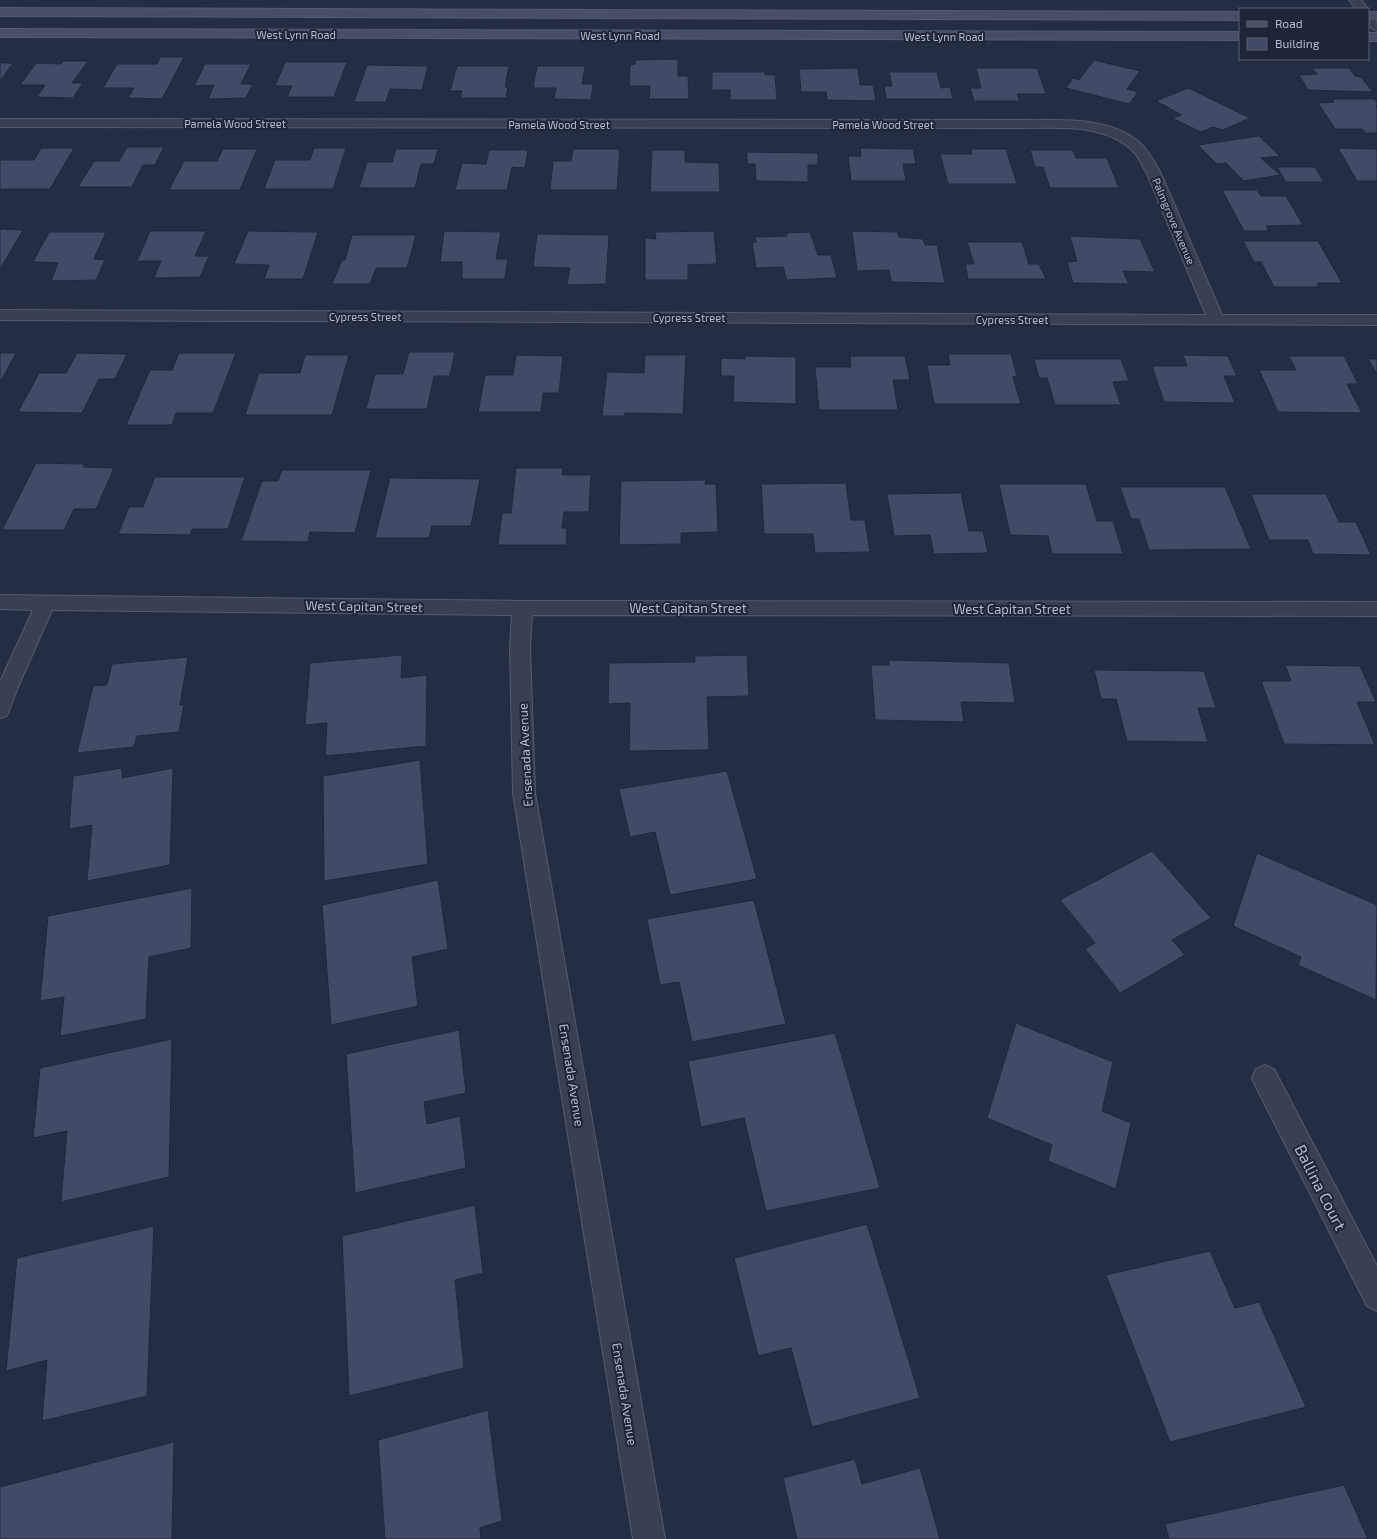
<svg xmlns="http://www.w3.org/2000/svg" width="1377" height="1539" font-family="'Exo 2',sans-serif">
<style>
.building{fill:#424a65;stroke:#20273b}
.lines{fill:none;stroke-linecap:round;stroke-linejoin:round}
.minor-casing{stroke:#555b6e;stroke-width:2}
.secondary-casing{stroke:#555b6e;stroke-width:2}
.minor{fill:#3a4054;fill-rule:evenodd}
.secondary{fill:#484e67;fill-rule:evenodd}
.labels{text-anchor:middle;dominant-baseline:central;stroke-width:4;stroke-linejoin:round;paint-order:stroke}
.far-street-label{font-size:11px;fill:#b7bccd;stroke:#1e2539}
.street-label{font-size:13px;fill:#b7bccd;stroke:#1e2539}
.near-street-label{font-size:16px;fill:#b7bccd;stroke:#1e2539}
</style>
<rect width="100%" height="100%" fill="#252d45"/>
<g class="building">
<path d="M160,57H184L162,99L128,98L134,88H103L117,64H157Z"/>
<path d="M678,59V76H688L689,99H649L650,86H629L630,65L635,64L636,60Z"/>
<path d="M1094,60L1140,71L1127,89L1138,92L1129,104L1066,88L1073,78L1079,80Z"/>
<path d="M63,61H88L72,83H83L73,98L37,97L45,85H20L36,63L61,64Z"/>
<path d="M285,62H347L334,97H287L292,86H275Z"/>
<path d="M0,63H13L0,81Z"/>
<path d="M205,64H251L241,84H253L246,98L208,99L214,85L194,86Z"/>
<path d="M367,65L428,66L422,90L390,89L386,102H354Z"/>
<path d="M457,66H509L505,87H508L506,98H460L462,91H450Z"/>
<path d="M537,66H585L582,84H593L591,100L554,99L556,88H533Z"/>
<path d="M858,68L860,85H873L876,101L827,100L826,92H801L799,69Z"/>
<path d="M976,68H1037L1046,94H1017L1020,101H974L970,88H981Z"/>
<path d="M1312,68H1349L1355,76L1361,77L1373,92L1308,90L1299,75L1317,74Z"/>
<path d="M712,72H765V75H775L777,100H730V90H712Z"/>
<path d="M889,72H937L941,88L950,87L953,99H886L884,86H892Z"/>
<path d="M1188,88L1250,118L1223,130L1213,127L1201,132L1172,118L1182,115L1156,101Z"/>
<path d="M1332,99H1375L1377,102V105L1376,106L1377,108V133H1365L1362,129H1335L1318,103L1334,102Z"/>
<path d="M1259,136L1280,156L1261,158L1280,175L1244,181L1226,163L1217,164L1198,145Z"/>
<path d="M127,147H164L155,165H143L132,187H78L94,161H119Z"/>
<path d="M41,148H74L50,189H0V160H34Z"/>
<path d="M314,148H346L333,189H264L275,160H310Z"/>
<path d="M860,148L913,149L916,164H903L906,181H851L848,156H861Z"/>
<path d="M1338,148L1377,149V181H1357Z"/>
<path d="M223,149H257L240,190H169L184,161H217Z"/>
<path d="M396,149H438L434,164H421L415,188H359L367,162H392Z"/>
<path d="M573,149H620L617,190H550L553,161H571Z"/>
<path d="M971,149H1006L1017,184H948L940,154H972Z"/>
<path d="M489,150H528L525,168L512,167L507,190H455L462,163L486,164Z"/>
<path d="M652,150H685V162L719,163L720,192H650Z"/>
<path d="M1030,150H1073L1076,158H1107L1119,188H1050L1043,167H1035Z"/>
<path d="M747,152L818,153V165H808V182L756,181L755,164H747Z"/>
<path d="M1277,167H1315L1324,182H1286Z"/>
<path d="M1222,190H1257L1261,196H1286L1303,225L1266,226L1269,231H1244Z"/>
<path d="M0,229L23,230L0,269Z"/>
<path d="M150,231H206L195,256H209L200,277L154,278L161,261H137Z"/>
<path d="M248,231L318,232L303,279H264L269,265L234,264Z"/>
<path d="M444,231L501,232L496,259H508L505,279H462V262H440Z"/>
<path d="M714,231L717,264L688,265V280H645V238L656,239L655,232Z"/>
<path d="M852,231L897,232L899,237L923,239L925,245H937L945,283L891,282L889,270L857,271Z"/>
<path d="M49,232H106L94,259L105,260L96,280L51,281L58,263L33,262Z"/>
<path d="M810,232L818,255H831L837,278L787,280L783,267L756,268L752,243L756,242L755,237L787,236L786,233Z"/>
<path d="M537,234L609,235L606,284L567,285L570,268L533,267Z"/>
<path d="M352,235H416L407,268H376L370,284H332L342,260H345Z"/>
<path d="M1070,236L1140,239L1155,272L1123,271L1129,284L1073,283L1067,262L1077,261Z"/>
<path d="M1243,241H1318L1342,283H1317L1319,287H1274L1261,262H1254Z"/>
<path d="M967,242H1022L1029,264H1039L1046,279H968L965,264H974Z"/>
<path d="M409,352H455L450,376H434L427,409H366L375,374H403Z"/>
<path d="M0,353H16L0,383Z"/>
<path d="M77,353L127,354L115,379H99L82,413L18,412L39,373H66Z"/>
<path d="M179,353H236L213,413H176L172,425H126L150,370H172Z"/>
<path d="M948,354H1011L1017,376L1013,377L1021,404H934L927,365H950Z"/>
<path d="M305,355H349L332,415H245L259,373H300Z"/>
<path d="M516,355L563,356L559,393H543L541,412H478L485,375H513Z"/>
<path d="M645,355H686L683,414L625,413V416H602L607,372L644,373Z"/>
<path d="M1183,355L1228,356L1237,376H1224L1235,403L1164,402L1152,366H1187Z"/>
<path d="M745,356L796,357V404L733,402L734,376H721V358L745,359Z"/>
<path d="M850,356H905L910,380H893L898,410H819L815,367H851Z"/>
<path d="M1289,356H1344L1358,384H1347L1362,413L1278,412L1259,370H1296Z"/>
<path d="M1034,359H1121L1129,381L1113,382L1121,405H1055L1047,378H1039Z"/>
<path d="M1368,359H1377V374Z"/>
<path d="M36,463L85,464L83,467L114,468L96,509H74L64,530H2Z"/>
<path d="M516,468H563L562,475H591L589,512H564L562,528H567L566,545H498L502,513H511Z"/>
<path d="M282,470H371L355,533L310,532L308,542L241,541L262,481H278Z"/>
<path d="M155,477H245L228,529H192L190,535L118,534L129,507H143Z"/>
<path d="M390,478L480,479L471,526H432L429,538H375Z"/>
<path d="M706,480L705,484H716L718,532L681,533V544L619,545L621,481Z"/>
<path d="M846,483L851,520H865L870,552L815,553L813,534H764L761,484Z"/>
<path d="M999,484H1086L1097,521H1113L1123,554H1052L1048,536L1010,535Z"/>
<path d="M1120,487H1225L1251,549L1149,550L1139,519H1131Z"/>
<path d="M961,493L969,531H983L988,553L934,554L930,535L894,536L887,494Z"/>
<path d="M1251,494H1326L1339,522H1356L1371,555L1313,554L1308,540H1269Z"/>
<path d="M402,655L401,678L427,675L426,746L325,756L327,723L305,725L310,663Z"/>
<path d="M747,655L749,696L707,697L709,750L629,751L630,703L608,704L609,663L695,662V656Z"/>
<path d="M188,657L180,705L184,704L179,732L137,736L134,747L77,753L93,686L107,685L112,664Z"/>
<path d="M889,660L1009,663L1015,703L961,702L964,722L875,720L871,665H889Z"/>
<path d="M1285,665L1360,666L1376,702H1357L1375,745L1284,744L1261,681H1291Z"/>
<path d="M1094,670L1204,671L1216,708H1198L1208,742L1127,741L1116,699H1101Z"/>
<path d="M420,760L428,864L324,881L323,776Z"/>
<path d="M122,768V778L173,768L170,865L87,881L92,825L69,829L73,776Z"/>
<path d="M727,771L757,879L670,895L655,832L630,837L619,789Z"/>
<path d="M1152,851L1211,918L1172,940L1185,955L1120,993L1085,949L1095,943L1060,900Z"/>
<path d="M1257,853L1377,905L1376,1000L1298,965L1301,957L1233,926Z"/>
<path d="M438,880L448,949L412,957L418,1006L331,1025L322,905Z"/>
<path d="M192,888L191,948L149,957L146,1019L60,1036L64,997L40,1001L48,916Z"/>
<path d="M754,900L786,1024L692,1042L679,982L660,985L647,919Z"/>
<path d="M1016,1023L1113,1062L1102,1111L1131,1123L1116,1189L1048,1161L1052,1145L987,1118Z"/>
<path d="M459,1030L466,1093L424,1102L427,1124L460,1116L466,1168L355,1193L346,1054Z"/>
<path d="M835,1033L880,1188L766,1211L744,1118L701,1127L688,1061Z"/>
<path d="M172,1039L169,1177L61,1202L67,1131L33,1138L40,1068Z"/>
<path d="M475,1205L483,1273L455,1280L464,1368L349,1396L342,1236Z"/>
<path d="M867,1224L920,1398L812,1427L791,1348L758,1356L734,1258Z"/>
<path d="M154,1226L147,1396L42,1421L47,1360L6,1371L17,1258Z"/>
<path d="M1210,1251L1235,1308L1259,1302L1306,1407L1170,1442L1106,1275Z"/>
<path d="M488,1410L502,1521L480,1528L481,1539H385L378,1440Z"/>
<path d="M174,1442L172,1539H0V1487Z"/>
<path d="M855,1459L862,1484L920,1468L940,1539H797L783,1478Z"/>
<path d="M1344,1485L1368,1539H1169L1165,1524Z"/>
</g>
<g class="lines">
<defs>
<g id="minor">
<path d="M1349,0H1361L1368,9H1356Z"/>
<path d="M1368,12C1377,15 1377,22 1377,31C1368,28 1368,21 1368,12Z"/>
<path d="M0,119L1021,120C1059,120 1113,116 1142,145C1151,154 1156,165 1162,176L1222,315H1377V325L0,320V310L1206,315L1148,176C1144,168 1140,159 1134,152C1106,123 1058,128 1021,128L0,127Z"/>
<path d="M0,595L522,601L1377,602V616L532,615L530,647L535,793L665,1539H633L513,793L510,647L512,615L52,610L18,687L7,716L0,718V682L33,610L0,609Z"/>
<path d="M1265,1065L1274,1069L1377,1266V1311L1367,1306L1256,1087L1252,1078L1256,1069Z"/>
</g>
<g id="secondary">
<path d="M0,8L1240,12V20L0,16Z"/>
<rect x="1368" y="12" width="9" height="8"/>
<path d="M0,29L1240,32V40L0,37Z"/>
<rect x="1368" y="33" width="9" height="8"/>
</g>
</defs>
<use href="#minor" class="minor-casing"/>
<use href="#secondary" class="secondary-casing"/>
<use href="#minor" class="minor"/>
<use href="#secondary" class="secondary"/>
</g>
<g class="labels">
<g class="far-street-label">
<text x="296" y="34">West Lynn Road</text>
<text x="620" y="35">West Lynn Road</text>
<text x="944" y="36">West Lynn Road</text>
<text x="235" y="123">Pamela Wood Street</text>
<text x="559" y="124">Pamela Wood Street</text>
<text x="883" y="124">Pamela Wood Street</text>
<text transform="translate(1174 221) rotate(67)">Palmgrove Avenue</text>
<text x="365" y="316">Cypress Street</text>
<text x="689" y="317">Cypress Street</text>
<text x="1012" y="319">Cypress Street</text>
</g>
<g class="street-label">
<text transform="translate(364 606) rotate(1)">West Capitan Street</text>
<text x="688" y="608">West Capitan Street</text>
<text x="1012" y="609">West Capitan Street</text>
<text transform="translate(525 755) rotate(-93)">Ensenada Avenue</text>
<text transform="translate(572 1075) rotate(81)">Ensenada Avenue</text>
<text transform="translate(625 1394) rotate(81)">Ensenada Avenue</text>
</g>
<g class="near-street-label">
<text transform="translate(1321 1187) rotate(63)">Ballina Court</text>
</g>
</g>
<rect x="1239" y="8" width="130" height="52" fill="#1e2539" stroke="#5b6174"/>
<rect x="1247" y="21" width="20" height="6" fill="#484e67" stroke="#5b6174"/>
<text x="1275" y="28" font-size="12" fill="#b7bccd">Road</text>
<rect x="1247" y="38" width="20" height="12" fill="#424a65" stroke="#5b6174"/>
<text x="1275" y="48" font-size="12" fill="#b7bccd">Building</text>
</svg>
